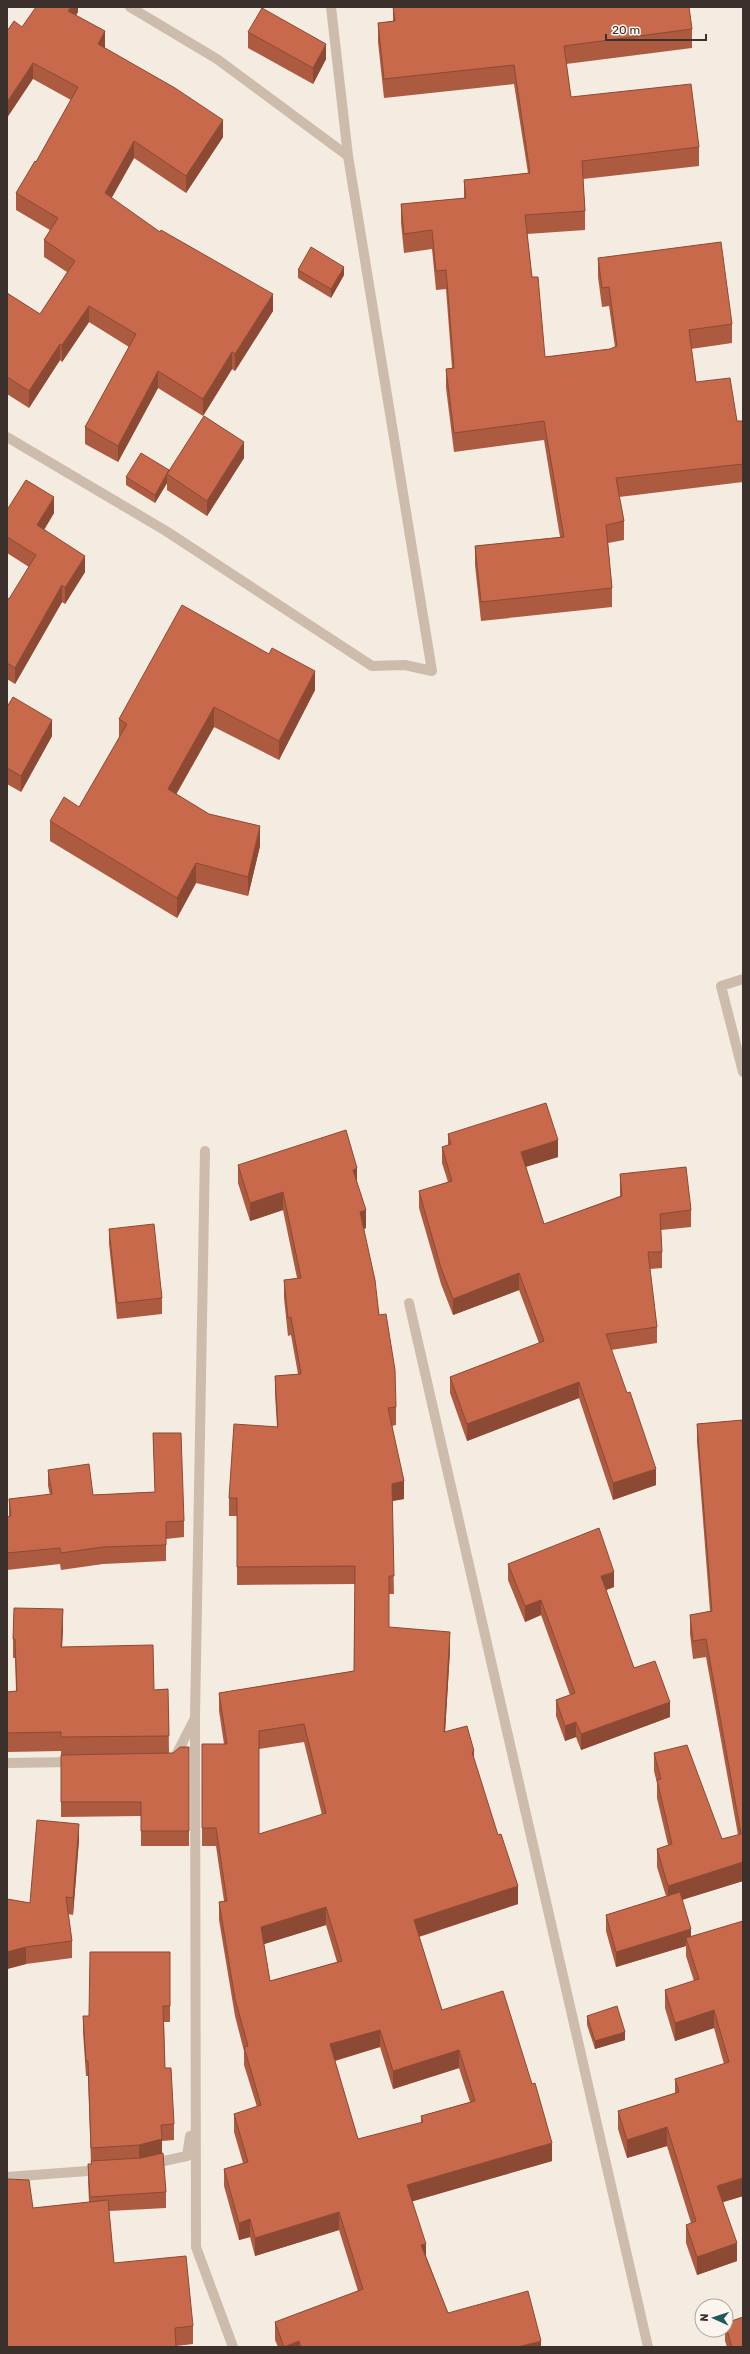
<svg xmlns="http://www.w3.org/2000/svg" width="750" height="2354" font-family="Rubik,sans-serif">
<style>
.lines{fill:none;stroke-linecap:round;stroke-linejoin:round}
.minor{stroke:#cdbbac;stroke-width:10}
.wall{fill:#ac5a40;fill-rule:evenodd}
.shaded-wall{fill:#8c4a34}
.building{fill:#c8694b;stroke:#8c4a34;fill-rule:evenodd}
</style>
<rect width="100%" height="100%" fill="#f4ebe1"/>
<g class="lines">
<g class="minor">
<path d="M130,7L217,59L348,156"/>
<path d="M7,437L166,531L372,666L405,665L432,671L348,156L331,7"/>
<path d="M743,979L721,986L743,1072"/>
<path d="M205,1151L195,1717L196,2247L233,2347"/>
<path d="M409,1303L648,2347"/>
<path d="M174,1759L194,1720"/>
<path d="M7,1763L73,1762"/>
<path d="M150,2164L187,2156L190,2136"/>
<path d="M7,2177L101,2170"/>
</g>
</g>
<g class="wall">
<path d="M78,7V12L76,15L105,47V48L223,137L186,193L134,158L111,198L273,311L235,371L232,369L203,416L158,388L118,462L85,444V427L129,347L89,322L62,362L60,360L29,408L7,394V293L40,314L67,272L44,257V240L50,230L16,210V193L36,162L71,100L33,79L22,27Z"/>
<path d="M393,7L692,29V48L566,64L571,97L699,147V166L583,179L585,211V230L527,234L532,277L545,357L610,349L615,347L609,306L602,307L598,277V258L732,324V343L691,349L696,382L737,421H743V482L619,497L624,521V540L608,543L612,588V607L481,621L475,565V546L560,537L544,440L454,452L446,388V369L452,368L446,289L436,290L432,249L404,253L401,223V204L464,198V180L528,173L514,84L384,98L378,42V23L393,21Z"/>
<path d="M248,32L326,59L313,84L248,48Z"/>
<path d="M298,270L344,275L331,298L298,278Z"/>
<path d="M244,458L207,516L167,490V483L155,503L126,485V477L169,470Z"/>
<path d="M7,510L54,513L44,530L85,572L65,604L62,602L15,684L7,679V598L9,599L29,567L7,553Z"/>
<path d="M315,690L279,760L214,727L176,794L260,846L248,896L196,883L177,918L50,841V821L79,807L119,739V719Z"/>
<path d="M7,707L52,736L21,792L7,784Z"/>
<path d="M448,1134L558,1157L526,1167L544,1224L620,1196V1174L691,1210V1227L661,1230L662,1252V1268L650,1269L657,1327V1343L611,1350L656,1485L613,1500L579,1398L467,1441L450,1393V1377L539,1343L519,1290L453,1315L441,1284L419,1208V1191L448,1182L442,1163V1147L448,1145Z"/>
<path d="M238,1165L357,1183L366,1228L364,1229L379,1315L396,1407V1425L392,1426L404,1499L392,1501L394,1594H389V1627L450,1650L445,1732L474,1759L518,1904L419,1937L442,2010L552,2161L412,2201L426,2256L448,2313L541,2347H278L275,2340V2322L358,2291L339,2230L255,2256L250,2237L239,2240L224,2186V2169L243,2163L234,2132V2114L257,2107L244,2065V2051L235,2016L219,1920V1902L224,1901L216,1846H202V1744H224L219,1711V1693L354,1671L355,1584L237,1585V1516H229V1498L277,1427L275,1394V1376L298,1374L291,1335L288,1336L284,1298V1280L297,1278L283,1210L250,1221L238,1183ZM304,1742L322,1815L259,1834V1749ZM326,1925L337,1962L270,1981L264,1944ZM380,2047L393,2089L459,2068L470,2102L421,2116V2123L358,2139L335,2061Z"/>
<path d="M109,1229L162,1298V1314L117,1319L109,1244Z"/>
<path d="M743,1420V1881L682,1900L691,1937L743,1921V2196L723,2202L737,2261L697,2275L686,2243V2225L691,2223L667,2146L627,2158L618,2129V2111L675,2093V2079L724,2064L714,2028L675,2041L665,2008V1990L694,1981L686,1956V1946L616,1967L606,1931V1915L666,1896L657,1867V1849L668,1845L657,1798V1783L654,1771V1753L722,1839L738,1835L706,1657L693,1659L690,1634V1615L710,1611L697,1442V1424Z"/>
<path d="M153,1433L184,1521V1537L166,1539V1561L103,1564L61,1570L60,1564L7,1570V1517L9,1516V1499L50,1495L48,1486V1470L93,1495L155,1492Z"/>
<path d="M508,1564L614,1587L606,1590L634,1668L670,1717L581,1750L576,1737L565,1741L556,1716V1700L570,1695L541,1615L525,1622L508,1580Z"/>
<path d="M63,1628L62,1647L154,1690L168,1689L169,1753H173L189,1747V1846H141V1816L61,1817V1751L7,1752V1692L16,1691L15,1658H13V1639Z"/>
<path d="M79,1840L73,1915L68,1914L72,1941V1958L26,1964L7,1969V1899L30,1903Z"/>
<path d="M170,1952V2022H164L165,2068L174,2124V2140L162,2141V2153L166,2192V2208L109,2211L114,2263L193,2326V2344L176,2346L33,2208L89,2202L88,2180V2164H91L88,2076H86L83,2032V2016H89Z"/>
<path d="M587,2016L625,2040L595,2049L587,2025Z"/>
<path d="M726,2323L743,2347H727L725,2341V2330H726Z"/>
</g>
<g class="shaded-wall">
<path d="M71,7H78V12L68,28V11Z"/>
<path d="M105,31V47L98,61V44Z"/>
<path d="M326,44V59L313,84V68Z"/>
<path d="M33,63V79L7,118V102Z"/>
<path d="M223,120V137L186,193V176Z"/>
<path d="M134,141V158L105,210V193Z"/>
<path d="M344,267V275L331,298V289Z"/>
<path d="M273,294V311L235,371V354Z"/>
<path d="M89,306V322L62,362V345Z"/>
<path d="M60,344V360L29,408V391Z"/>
<path d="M232,352V369L203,416V399Z"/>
<path d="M158,371V388L118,462V446Z"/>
<path d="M244,442V458L207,516V501Z"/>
<path d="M167,475V483L155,503V495Z"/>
<path d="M54,497V513L37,541V525Z"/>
<path d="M85,556V572L65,604V588Z"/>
<path d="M62,585V602L15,684V668Z"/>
<path d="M315,671V690L279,760V741Z"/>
<path d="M214,707V727L168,809V789Z"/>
<path d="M52,720V736L21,792V776Z"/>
<path d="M260,826V846L248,896V877Z"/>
<path d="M196,863V883L177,918V898Z"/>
<path d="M558,1140V1157L521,1168V1152Z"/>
<path d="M357,1168V1186L353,1170Z"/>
<path d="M283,1192V1210L250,1221V1203Z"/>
<path d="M366,1210V1228L360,1230V1212Z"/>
<path d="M519,1273V1290L453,1315V1299Z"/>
<path d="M579,1382V1398L467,1441V1424Z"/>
<path d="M656,1469V1485L613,1500V1483Z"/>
<path d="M404,1481V1499L392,1501V1484Z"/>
<path d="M614,1572V1587L601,1592V1576Z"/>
<path d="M541,1600V1615L525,1622V1606Z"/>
<path d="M63,1609V1628L61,1666V1647Z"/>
<path d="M450,1632V1650L444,1750V1732Z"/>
<path d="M670,1702V1717L581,1750V1734Z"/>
<path d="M576,1722V1737L565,1741V1726Z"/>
<path d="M474,1751V1769L472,1752Z"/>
<path d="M79,1824V1840L73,1915V1898Z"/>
<path d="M743,1862V1881L668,1904V1886Z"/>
<path d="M518,1886V1904L414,1938V1920Z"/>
<path d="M326,1907V1925L261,1945V1927Z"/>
<path d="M691,1929V1944L686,1938V1946L616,1967V1952Z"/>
<path d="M26,1947V1964L7,1969V1952Z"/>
<path d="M714,2010V2028L675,2041V2023Z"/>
<path d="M380,2030V2047L330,2062V2044Z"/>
<path d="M625,2032V2040L595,2049V2041Z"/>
<path d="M459,2050V2068L393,2089V2071Z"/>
<path d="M667,2127V2146L627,2158V2140Z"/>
<path d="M162,2139V2155L139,2161V2145Z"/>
<path d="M552,2143V2161L407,2203V2185Z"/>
<path d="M743,2178V2196L717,2204V2186Z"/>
<path d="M339,2212V2230L255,2256V2238Z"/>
<path d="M250,2219V2237L239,2240V2223Z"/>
<path d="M737,2243V2261L697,2275V2257Z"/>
<path d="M426,2244V2262L421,2245Z"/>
<path d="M299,2341V2347H284Z"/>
<path d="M541,2341V2347H518Z"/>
</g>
<g class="building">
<path d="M36,7H71L68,11L105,31L98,44L175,88L223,120L186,176L134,141L105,193L160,232L161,230L273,294L235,354L232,352L203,399L158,371L118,446L85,427L136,334L89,306L62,345L60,344L29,391L7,377V293L40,314L75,261L44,240L58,218L16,193L35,161L36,162L78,87L33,63L7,102V31L14,21L22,27Z"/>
<path d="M393,7H689L692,29L564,46L571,97L691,84L699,147L582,161L585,211L525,215L532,277H538L545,357L610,349L617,346L609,287L602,288L598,258L721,242L732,324L689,330L696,382L730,378L737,421H743V464L616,478L624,521L606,525L612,588L481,602L475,546L564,537L544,421L454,433L446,369L454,368L446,270L436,271L432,230L404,234L401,204L466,198L464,180L530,173L514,65L384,79L378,23L395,21Z"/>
<path d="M262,8L326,44L313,68L248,32Z"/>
<path d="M311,247L344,267L331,289L298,270Z"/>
<path d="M204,416L244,442L207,501L167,474Z"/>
<path d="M141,453L169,470L155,495L126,477Z"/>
<path d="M26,480L54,497L37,525L85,556L65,588L62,585L15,668L7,663V598L9,599L36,555L7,537V510Z"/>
<path d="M182,605L269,654L272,648L315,671L279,741L214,707L168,789L209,814L260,826L248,877L196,863L177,898L50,821L64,797L79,807L127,724L119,719Z"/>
<path d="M13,697L52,720L21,776L7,768V707Z"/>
<path d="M546,1103L558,1140L521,1152L544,1224L622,1196L620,1174L686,1167L691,1210L660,1214L662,1252H648L657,1327L606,1334L627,1393L630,1392L656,1469L613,1483L579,1382L467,1424L450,1377L544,1341L519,1273L453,1299L441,1268L419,1191L452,1181L442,1147L451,1144L448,1134Z"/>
<path d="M346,1130L357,1168L353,1170L366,1210L360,1212L375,1280L379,1315L386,1314L395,1370L396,1407L388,1408L404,1481L392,1484L394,1576H389V1627L450,1632L444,1732L467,1726L474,1751L472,1752L498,1835L501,1834L518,1886L414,1920L442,2010L503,1991L532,2084L535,2083L552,2143L407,2185L426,2244L421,2245L448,2313L528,2291L541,2341L518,2347H301L299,2341L284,2347L275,2322L363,2289L339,2212L255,2238L250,2219L239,2223L224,2169L248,2162L234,2114L261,2105L244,2047L248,2046L235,1999L219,1902L227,1901L216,1828H202V1744H227L219,1693L354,1671L355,1566L237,1567V1498H229L234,1424L278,1427L275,1376L301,1374L291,1317L288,1318L284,1280L301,1278L283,1192L250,1203L238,1165ZM304,1724L326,1813L259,1834V1731ZM326,1907L342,1961L270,1981L261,1927ZM380,2030L393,2071L459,2050L475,2101L421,2116L423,2122L358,2139L330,2044Z"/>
<path d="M154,1224L162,1298L117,1303L109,1229Z"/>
<path d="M743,1420V1862L668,1886L657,1849L672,1844L657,1780L661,1779L654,1753L687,1745L722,1839L741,1834L706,1639L693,1641L690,1615L712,1611L697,1424Z"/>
<path d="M153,1433H181L184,1521L166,1522V1545L103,1547L61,1553L60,1548L7,1553V1517L11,1516L9,1499L52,1494L48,1470L89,1464L93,1495L155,1492Z"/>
<path d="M599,1528L614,1572L601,1576L634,1668L655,1661L670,1702L581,1734L576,1722L565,1726L556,1700L575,1693L541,1600L525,1606L508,1564Z"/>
<path d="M14,1608L63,1609L61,1647L153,1645L154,1690L168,1689L169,1736L61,1737V1732L7,1733V1692L17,1691L15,1639H13Z"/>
<path d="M180,1747H189V1831H141V1802H61V1755L173,1753Z"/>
<path d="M37,1820L79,1824L73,1898L66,1897L72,1941L26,1947L7,1952V1899L30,1903Z"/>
<path d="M680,1892L691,1929L616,1952L606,1915Z"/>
<path d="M743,1921V2178L717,2186L737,2243L697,2257L686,2225L696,2221L667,2127L627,2140L618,2111L679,2092L675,2079L729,2062L714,2010L675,2023L665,1990L699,1979L686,1938Z"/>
<path d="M90,1952H170V2006H163L165,2068H171L174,2124L161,2125L162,2139L139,2145L91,2148L88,2061H86L83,2016H89Z"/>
<path d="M617,2006L625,2032L595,2041L587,2016Z"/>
<path d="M163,2153L166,2192L90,2197L88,2164H92L91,2161L141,2158Z"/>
<path d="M7,2179L29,2180L33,2208L108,2200L114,2263L186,2256L193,2326L175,2328L176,2347H7Z"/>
<path d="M743,2317V2347H732L726,2327V2323Z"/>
</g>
<rect width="750" height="2354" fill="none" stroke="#3b302b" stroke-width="16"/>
<g transform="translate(714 2318) rotate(273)"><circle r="19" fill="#fbf5ee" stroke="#aea6a0"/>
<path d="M0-3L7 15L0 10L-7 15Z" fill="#1f5a5e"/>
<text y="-6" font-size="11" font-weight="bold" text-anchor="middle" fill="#3b302b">N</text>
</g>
<path d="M606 34v6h100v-6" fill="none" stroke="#3b302b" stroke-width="2"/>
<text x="612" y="34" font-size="12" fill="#3b302b" stroke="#fbf5ee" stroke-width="3" paint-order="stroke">20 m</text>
</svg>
